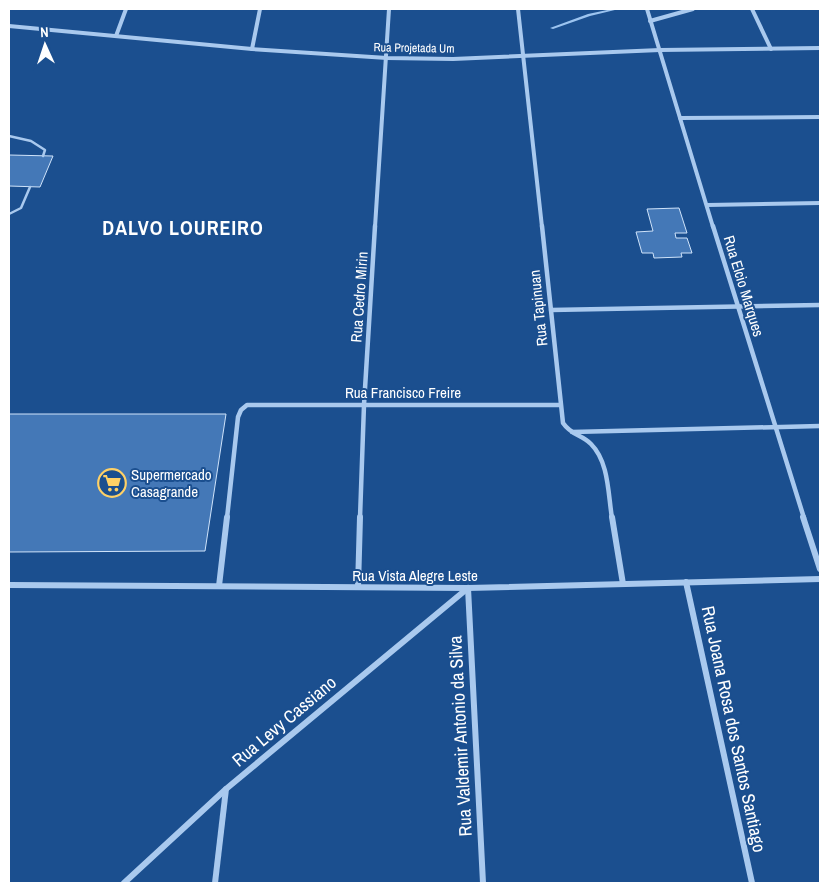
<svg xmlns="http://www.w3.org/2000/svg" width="829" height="892" font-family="'Archivo Narrow',sans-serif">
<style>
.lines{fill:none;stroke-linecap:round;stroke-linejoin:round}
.stream{fill:#9cc4f0;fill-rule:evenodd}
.building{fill:#4478b7;stroke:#cfe3fa}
.lane{stroke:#a9c9ee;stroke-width:2.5}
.street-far2{stroke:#a9c9ee;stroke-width:4}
.street-far1{stroke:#a9c9ee;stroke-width:4.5}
.street{stroke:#a9c9ee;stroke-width:6}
.labels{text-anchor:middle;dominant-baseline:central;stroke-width:4;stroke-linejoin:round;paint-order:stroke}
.far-street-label{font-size:12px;fill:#fff;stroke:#1b4f8f}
.street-label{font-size:15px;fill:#fff;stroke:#1b4f8f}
.poi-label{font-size:15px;fill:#fff;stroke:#1b4f8f;text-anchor:start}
.near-street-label{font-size:18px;fill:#fff;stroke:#1b4f8f}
.district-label{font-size:20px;font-weight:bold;letter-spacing:1px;fill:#fff;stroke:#1b4f8f}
</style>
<rect width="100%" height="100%" fill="#1b4f8f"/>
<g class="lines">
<path class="stream" d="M612,9H619L590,16L553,29L550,28L588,14Z"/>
</g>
<g class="building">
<path d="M9,155L53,156L40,187L9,186Z"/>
<path d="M679,208L687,233H675L676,238H687L692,253H681L682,257L654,258L653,253H642L636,232L653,231L647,209Z"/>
<path d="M9,414H226L205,551L9,552Z"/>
</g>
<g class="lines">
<g class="lane">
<path d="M9,136L31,141L45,150L43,156"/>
<path d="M9,214L21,208L30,187"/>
</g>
<g class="street-far2">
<path d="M518,9L542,227"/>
<path d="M647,9L713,227"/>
<path d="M752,9L771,49"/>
<path d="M650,21L693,9"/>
<path d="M9,26L252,49L387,58L453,59L660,50L820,48"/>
<path d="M116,36L126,9"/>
<path d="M252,49L260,9"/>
<path d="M680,118L820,117"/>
<path d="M707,205L820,203"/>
<path d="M375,227L389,9"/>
</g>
<g class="street-far1">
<path d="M542,226L563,423C572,436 581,434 591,444C609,462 608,494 612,518"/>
<path d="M713,226L804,518"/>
<path d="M551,310L820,305"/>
<path d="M572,432L820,426"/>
<path d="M227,518L238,417L241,410L247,405H559"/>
<path d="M360,518L364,405L375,226"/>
</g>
<g class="street">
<path d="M612,517L623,584"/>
<path d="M803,517L820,569"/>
<path d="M686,582L752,883"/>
<path d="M9,585L468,588L820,579"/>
<path d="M219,586L227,517"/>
<path d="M358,587L360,517"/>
<path d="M468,588L483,883"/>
<path d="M124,883L226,789L468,588"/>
<path d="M215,883L226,789"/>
</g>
</g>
<defs>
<symbol id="supermarket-ring" viewBox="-11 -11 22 22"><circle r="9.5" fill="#1b4f8f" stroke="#ffd166" stroke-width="1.5"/><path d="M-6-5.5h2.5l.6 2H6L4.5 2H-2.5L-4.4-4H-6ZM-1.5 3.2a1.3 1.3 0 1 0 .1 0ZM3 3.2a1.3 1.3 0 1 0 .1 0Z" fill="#ffd166"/></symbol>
</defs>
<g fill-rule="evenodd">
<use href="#supermarket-ring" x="96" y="467" width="32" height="32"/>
</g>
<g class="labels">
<g class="far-street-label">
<text transform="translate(414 48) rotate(1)">Rua Projetada Um</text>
</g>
<g class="street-label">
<text transform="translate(744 286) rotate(73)">Rua Elcio Marques</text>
<text transform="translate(359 297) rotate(-86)">Rua Cedro Mirin</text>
<text transform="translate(538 308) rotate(-96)">Rua Tapinuan</text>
<text x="403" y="392">Rua Francisco Freire</text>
<text x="415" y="575">Rua Vista Alegre Leste</text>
</g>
<g class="poi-label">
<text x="131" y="474">Supermercado<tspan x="131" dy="17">Casagrande</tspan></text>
</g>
<g class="near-street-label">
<text transform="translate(284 721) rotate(-40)">Rua Levy Cassiano</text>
<text transform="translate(734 729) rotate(78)">Rua Joana Rosa dos Santos Santiago</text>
<text transform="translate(460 736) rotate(-93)">Rua Valdemir Antonio da Silva</text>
</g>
<g class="district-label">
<text x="183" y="227">DALVO LOUREIRO</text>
</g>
</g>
<rect width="829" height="892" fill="none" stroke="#ffffff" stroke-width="20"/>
<g transform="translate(45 45) rotate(357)" stroke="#1b4f8f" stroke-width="4" paint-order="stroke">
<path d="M0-4L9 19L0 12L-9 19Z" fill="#ffffff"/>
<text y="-8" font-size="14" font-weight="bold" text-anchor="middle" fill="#ffffff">N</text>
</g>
</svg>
